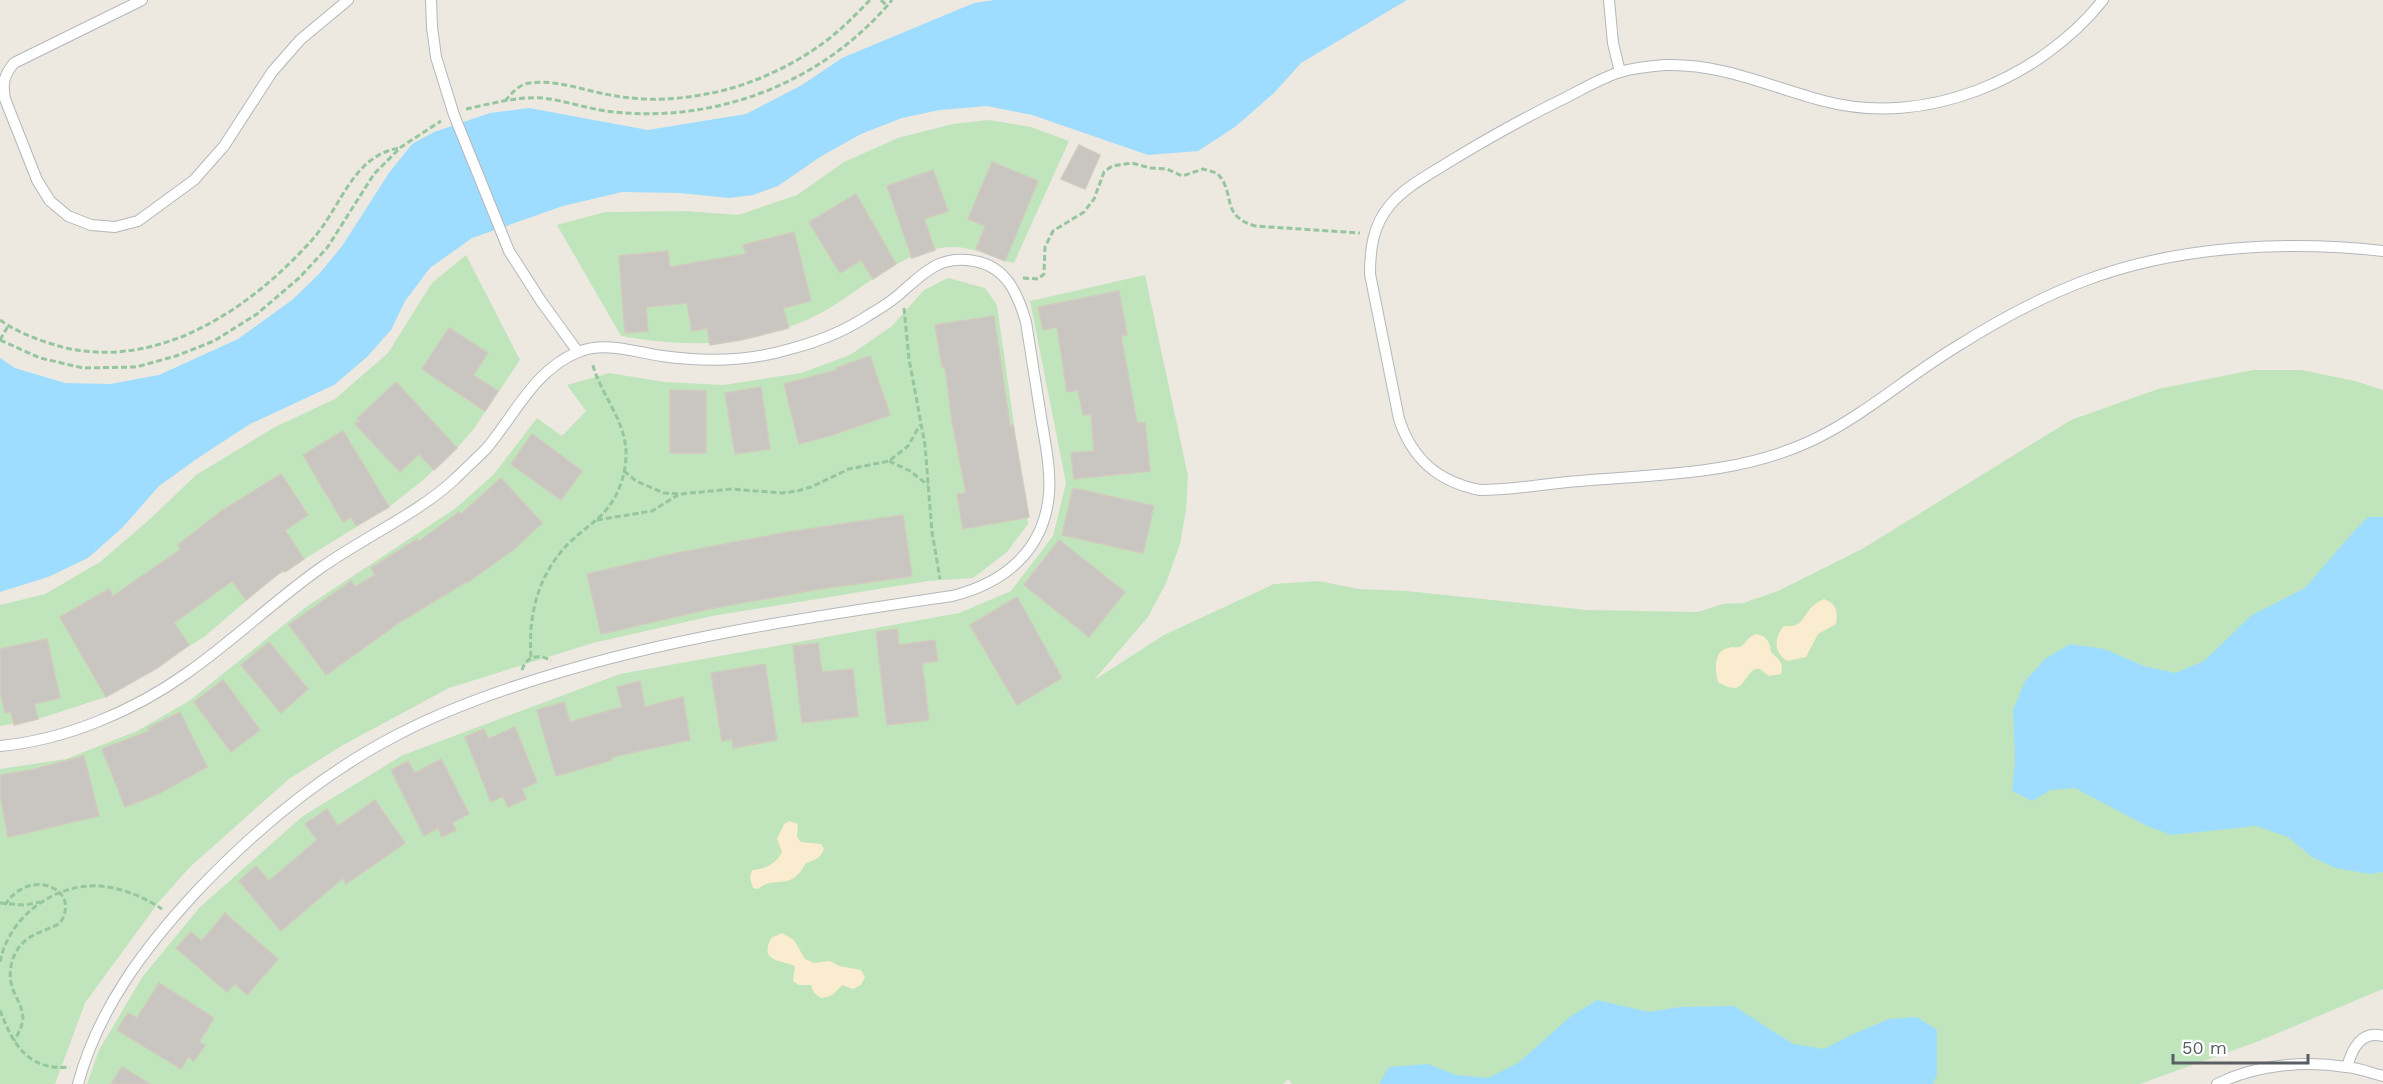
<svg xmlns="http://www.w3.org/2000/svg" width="2383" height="1084" font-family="'Work Sans',sans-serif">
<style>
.green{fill:#c0e5bc}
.sand{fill:#faecce}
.water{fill:#9eddff}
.building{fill:#c9c5c0;stroke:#d1cabf;stroke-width:1.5}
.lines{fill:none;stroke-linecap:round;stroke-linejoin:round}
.lane-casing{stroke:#b3b7bc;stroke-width:12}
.path{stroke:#95c69f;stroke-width:3;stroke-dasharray:6 3;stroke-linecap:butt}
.lane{stroke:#fff;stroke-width:10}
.lane-bridge-casing{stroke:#b3b7bc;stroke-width:12;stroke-linecap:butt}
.lane-bridge{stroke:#fff;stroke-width:10}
</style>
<rect width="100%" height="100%" fill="#ede9e0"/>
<g class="green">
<path d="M989,120L1031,127L1069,141L1014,263C993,259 976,247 953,247C904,248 867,286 828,309C761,347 694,349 621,336L557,225L605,212L685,211L738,215L797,195L844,162L898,138L953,124Z"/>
<path d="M466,255L520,360L473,430L457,448L422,481L389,507L272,579L204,637L106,697L38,719L0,726V605L45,594L100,562L150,519L196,475L275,427L335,399L388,353L432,283Z"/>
<path d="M1145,275L1188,476L1186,510L1180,544L1166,583L1148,617L1094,680L1164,635L1274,584L1319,581L1359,589L1407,591L1587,610L1698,612L1723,604L1743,603L1778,591L1862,549L2071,420L2158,389L2253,370H2301L2355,381L2383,390V989L2259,1041L2140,1084H1292L1288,1079L1283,1084H87L99,1050L143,976L200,907L303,816L403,755L620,674L959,613L1011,591L1053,536L1066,483L1030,301Z"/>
<path d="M948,278L985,288L997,305L1028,524L1007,552L973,578L928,581L712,616L593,643L449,688L343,745L289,779L190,867L158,903L85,1003L55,1084H0V769L66,759L137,731L189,701L306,607L456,508L494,474L537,418L562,436L586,411L567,385L609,373L665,382L723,385L801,373L850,355L892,326L924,290Z"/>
</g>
<g class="sand">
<path d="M1824,599C1837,604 1838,612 1836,624L1818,634L1806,657L1788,661C1773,654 1774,637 1784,626C1808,629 1801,608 1824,599Z"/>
<path d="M1756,634C1767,636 1770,642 1771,652C1779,660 1784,662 1781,674L1769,676L1760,669H1755C1740,680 1744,697 1718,682C1715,671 1713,651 1728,648C1734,646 1736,649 1742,646L1750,637Z"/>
<path d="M789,821L798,824L797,837L801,842L821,844L824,849C821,858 815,860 806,863C790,893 776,874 758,889L753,888L750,878L752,870C765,869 776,864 782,852L777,839L784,824Z"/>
<path d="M782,933L794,940L805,959L814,963L830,961L839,966L861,970L865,977L861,985L853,989L842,985C835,993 832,997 821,998L814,993L811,985H798L793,981L795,966C780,960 759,962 771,938Z"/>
</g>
<g class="water">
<path d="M995,0H1407L1301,63L1274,93L1235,127L1198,151L1148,155L1032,115L987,106L940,110L902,118L861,134L820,157L778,186L753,195L729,198L680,193L622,192L563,206L472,238L430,268L405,301L391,330L367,357L334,385L250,424L198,458L159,486L123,527L88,558L48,577L0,592V358L15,368L65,383L110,384L159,375L238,339L292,300L319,274L342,246L389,173L412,144L434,132L490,113L529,108L648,130L746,114L802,85L842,58L974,3Z"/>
<path d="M2368,517H2383V872L2371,874L2335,868L2312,857L2288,837L2256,826L2171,835L2145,825L2075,788L2051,790L2032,801L2012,791L2015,760L2013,710L2025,681L2045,659L2070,644L2104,649L2144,666L2175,673L2204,661L2252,615L2305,588L2354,531Z"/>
<path d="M1597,1000L1649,1012L1679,1007L1734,1006L1793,1044L1824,1049L1851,1035L1889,1019L1917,1017L1937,1030V1074L1933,1084H1379L1389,1067L1428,1064L1456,1075L1488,1078L1518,1063L1570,1017Z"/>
</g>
<g class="building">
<path d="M1079,145L1100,155L1085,189L1061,179Z"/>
<path d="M992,162L1038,181L1005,261L976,249L985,226L968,219Z"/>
<path d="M933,170L948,211L924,219L935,250L912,258L887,186Z"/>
<path d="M856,194L896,264L873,279L861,260L840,273L809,222Z"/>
<path d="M794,232L811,301L783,308L789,328L741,340L710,345L707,328L692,331L687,303L646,307L648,331L625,333L619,256L668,251L670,267L746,254L743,245Z"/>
<path d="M1119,291L1127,335L1121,336L1137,423H1145L1150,471L1074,479L1071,453L1094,451L1091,414L1083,415L1078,390L1067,392L1057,327L1043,330L1038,307Z"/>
<path d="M994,316L1010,426L1013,425L1029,517L963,529L957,494L966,493L952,421L945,367H942L935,325Z"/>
<path d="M449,328L488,353L473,375L498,391L485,411L422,369Z"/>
<path d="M870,356L890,415L832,435L799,444L784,384L837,370L836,368Z"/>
<path d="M396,382L457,448L434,470L419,454L400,472L355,424L360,421L357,419Z"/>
<path d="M761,387L770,449L735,454L725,393Z"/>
<path d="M670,390L706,391V453H670Z"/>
<path d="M343,431L389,507L356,526L351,517L343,522L303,455Z"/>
<path d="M532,434L582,471L561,500L511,464Z"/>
<path d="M281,474L308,515L285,530L304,559L285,572L283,570L246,600L232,581L174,623L189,645L157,668L106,697L60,617L109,589L113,596L181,549L178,545L220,512Z"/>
<path d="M501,478L542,523L513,550L467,583L466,582L400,622L326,675L289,625L351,581L355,587L375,575L371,568L417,539L418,542L459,512L461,514Z"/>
<path d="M1073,488L1154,506L1143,553L1062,535Z"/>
<path d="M903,515L912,576L820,589L709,609L601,634L587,574L677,553L788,532Z"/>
<path d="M1059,540L1125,592L1089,637L1024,585Z"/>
<path d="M1017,597L1062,678L1017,705L970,625Z"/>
<path d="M897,629L899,645L935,640L938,661L922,663L929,720L887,725L876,632Z"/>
<path d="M47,639L60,698L34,704L38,719L14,725L11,712L5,713L0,692V649Z"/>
<path d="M269,642L308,689L281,713L241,665Z"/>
<path d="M818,643L822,672L853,669L858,716L802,723L793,646Z"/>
<path d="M765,664L777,740L733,748L732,739L722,741L711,673Z"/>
<path d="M223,680L260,730L231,752L194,702Z"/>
<path d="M640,681L645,707L683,697L690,740L612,757V760L556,776L537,710L564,702L570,722L622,707L617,687Z"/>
<path d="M180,712L207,767L158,794L125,807L102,749L149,731L148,728Z"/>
<path d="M515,727L537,782L522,789L526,799L508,807L503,796L491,802L465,737L484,729L488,739Z"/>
<path d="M84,756L99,816L8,837L0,795V775L32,770Z"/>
<path d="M441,759L469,814L452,823L456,830L442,837L438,828L424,836L391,770L408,761L415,773Z"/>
<path d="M375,800L405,843L346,884L343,878L281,931L239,881L256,866L269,881L317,840L305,824L327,809L338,826Z"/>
<path d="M225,913L278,959L247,995L235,984L227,992L176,948L191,932L202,941Z"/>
<path d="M159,983L214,1018L199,1042L205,1045L194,1061L188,1057L181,1069L117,1030L128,1013L137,1018Z"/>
<path d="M122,1067L150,1084H111Z"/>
</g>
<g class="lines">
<defs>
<g id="lane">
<path d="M142,0L14,63C4,75 2,83 5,99L37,180L50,201L68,216L91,225L115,227L138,221L194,180L224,146L272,72L300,40L348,0"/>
<path d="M431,0L432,27"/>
<path d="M1609,0L1613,43L1620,72"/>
<path d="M2103,0C2040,79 1925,128 1824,101C1770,87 1722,63 1665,65C1651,66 1634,68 1620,72C1601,78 1581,90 1563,99C1522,119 1483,141 1444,165C1425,177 1404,188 1390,205C1373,225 1370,249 1370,274L1399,419C1412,459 1438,482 1480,490C1514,490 1547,483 1580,481C1660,474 1741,475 1815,439C1866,414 1908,376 1956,347C1997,321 2039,298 2084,281C2175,246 2287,240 2383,251"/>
<path d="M541,301L578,352"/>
<path d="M0,746C65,740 134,711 187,673C234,640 275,600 322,567C363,538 420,512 455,479C465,469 476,459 486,449C515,415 534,370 578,352C605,341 635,352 662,356C704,362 750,361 790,349C817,342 845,331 869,315C881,308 894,300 904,290C926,271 941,255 974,261C1006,266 1018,294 1026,322C1031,354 1036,385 1041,417C1045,442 1051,469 1049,494C1044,551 1004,583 952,596C824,615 696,633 571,669C512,686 452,706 397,735C321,774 255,830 197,891C145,947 98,1009 78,1084"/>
<path d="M2347,1067C2352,1049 2361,1030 2383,1036"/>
<path d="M2217,1084C2255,1065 2305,1060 2346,1067C2359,1068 2371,1073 2383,1076"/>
</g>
</defs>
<use href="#lane" class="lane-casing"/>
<g class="path">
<path d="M881,0L887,6"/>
<path d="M505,101C512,93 519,84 530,83C558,79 588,92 616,96C646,101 676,100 706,94C750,87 804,61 837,32C849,22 859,11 870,0"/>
<path d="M466,109C490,104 518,96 543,98C567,101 591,110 615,112C719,123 825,81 892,0"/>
<path d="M1023,278L1038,279L1044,274L1045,247L1053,231L1084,212L1094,199L1104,172L1112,166L1132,163L1150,168L1167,169L1182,176L1203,169L1217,173C1237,194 1219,215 1255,226L1360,233"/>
<path d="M904,308L909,359L925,445L932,532L940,579"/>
<path d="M0,320C18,333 41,341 62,347C159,371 250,309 312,240C341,208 352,156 399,148"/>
<path d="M0,340L40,358L83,368L136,367L176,356L214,341L257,314L299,278L327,248L374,174L401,147L441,121"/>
<path d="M0,340L8,326"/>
<path d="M889,461L910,471L928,485"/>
<path d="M624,471L636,481L664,493L680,494L732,489L782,493L797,491L811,487L849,469L889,461L908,446L920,425"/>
<path d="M597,520L652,511L678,495"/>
<path d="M531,657C528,615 538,575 568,544C577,535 587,528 596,520C616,504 627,476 626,451C624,417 600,394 592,362"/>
<path d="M522,670C526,656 540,653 551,661"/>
<path d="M0,903L25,905L40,902"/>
<path d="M5,905C29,866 83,889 60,923C49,930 36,932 26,940C11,952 6,975 14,992C18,1001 23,1009 23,1019C22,1027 18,1034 14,1041"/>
<path d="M0,962C9,916 55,883 100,886C122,888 144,897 162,909"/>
<path d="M0,1010C13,1045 28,1071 70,1067"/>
</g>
<use href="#lane" class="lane"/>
<defs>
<path id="lane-bridge" d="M432,27L436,57L454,115L509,251L541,301"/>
</defs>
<use href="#lane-bridge" class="lane-bridge-casing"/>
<use href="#lane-bridge" class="lane-bridge"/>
</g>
<path d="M2173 1054v9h135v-9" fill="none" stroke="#595e62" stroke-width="3"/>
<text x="2182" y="1054" font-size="18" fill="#595e62" stroke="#ffffff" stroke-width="4.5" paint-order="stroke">50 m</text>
</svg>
